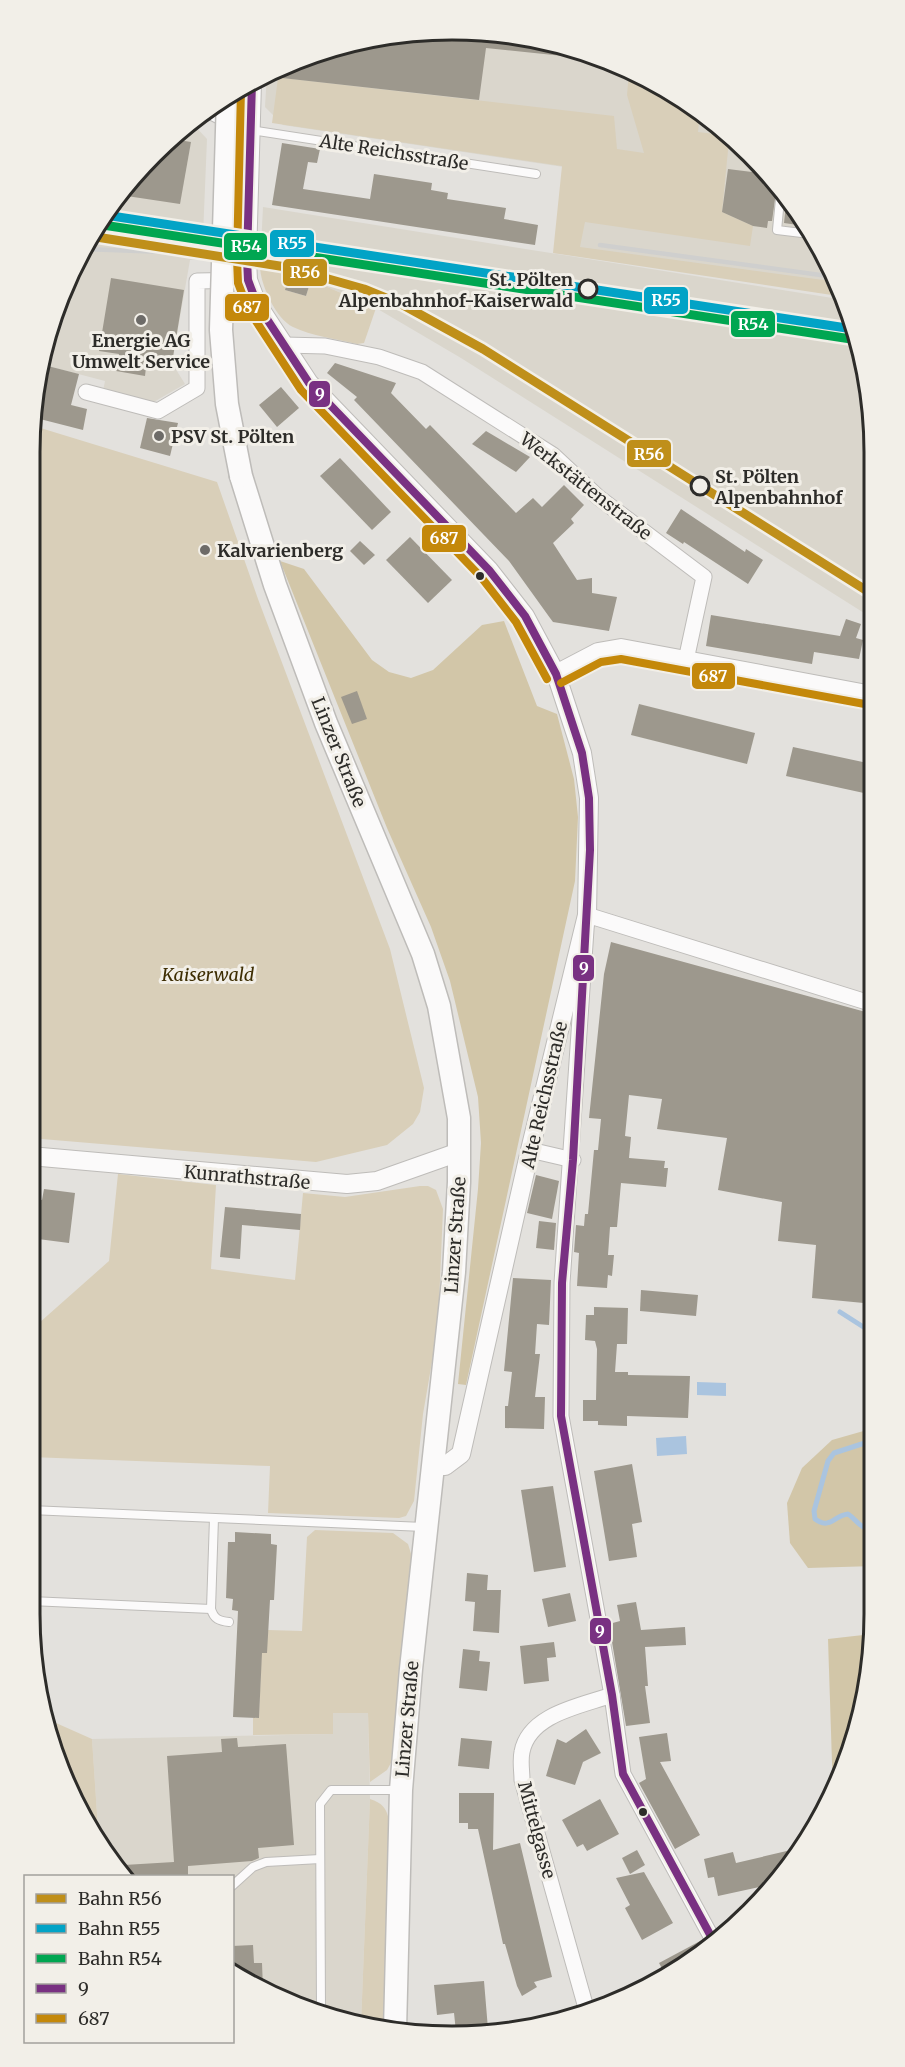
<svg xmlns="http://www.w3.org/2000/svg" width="905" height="2067" font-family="Merriweather,serif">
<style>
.built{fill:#dad6cc}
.green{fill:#d9cfb9}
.forest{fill:#d2c6a8}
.water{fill:#aac4df}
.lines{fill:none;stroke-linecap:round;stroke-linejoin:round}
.stream{stroke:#aac4df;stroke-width:5}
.building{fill:#9d988d}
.service-casing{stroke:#bebcb9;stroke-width:10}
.minor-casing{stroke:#bebcb9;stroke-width:17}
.tertiary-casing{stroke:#bebcb9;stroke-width:20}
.primary-casing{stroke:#bebcb9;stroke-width:25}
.service{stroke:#fbfafa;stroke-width:8}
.minor{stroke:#fbfafa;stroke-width:15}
.tertiary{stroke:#fbfafa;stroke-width:18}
.primary{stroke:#fbfafa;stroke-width:22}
.rail{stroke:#cfcfce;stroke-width:4.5}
.primary-bridge-casing{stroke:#bebcb9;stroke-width:25;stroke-linecap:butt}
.primary-bridge{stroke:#fbfafa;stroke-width:22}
.bus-1-casing{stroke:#f2efe8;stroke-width:12}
.bus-2-casing{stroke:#f2efe8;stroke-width:12}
.bus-1{stroke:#793182;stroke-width:8}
.bus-2{stroke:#c4880a;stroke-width:8}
.rail-1-casing{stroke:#f2efe8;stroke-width:14}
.rail-2-casing{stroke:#f2efe8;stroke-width:14}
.rail-3-casing{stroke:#f2efe8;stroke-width:14}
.rail-1{stroke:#bf8f1a;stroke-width:9}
.rail-2{stroke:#02a3c6;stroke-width:9}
.rail-3{stroke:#00a651;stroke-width:9}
.stop-dot{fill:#f2efe8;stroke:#2d2c29;stroke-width:3}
.poi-dot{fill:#6d6b68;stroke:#f2efe8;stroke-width:2}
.bus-dot{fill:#2d2c29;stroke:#f2efe8;stroke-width:2}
.labels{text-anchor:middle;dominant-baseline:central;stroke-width:6;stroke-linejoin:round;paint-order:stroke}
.street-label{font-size:18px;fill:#2d2c29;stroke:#f2efe8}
.stop-label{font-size:18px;font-weight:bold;fill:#2d2c29;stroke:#f2efe8;text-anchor:end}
.poi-label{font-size:18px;font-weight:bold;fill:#2d2c29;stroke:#f2efe8;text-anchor:start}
.park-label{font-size:18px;font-style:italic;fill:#3e2e03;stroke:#f2efe8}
.rim{fill:none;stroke:#2d2c29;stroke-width:3}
.line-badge{stroke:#f2efe8;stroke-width:2}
.badge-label{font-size:16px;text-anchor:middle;font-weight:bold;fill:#fff}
</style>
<rect width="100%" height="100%" fill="#e3e1dd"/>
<g class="built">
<path d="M425,31L508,34L589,53L688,101L787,195L842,289L554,253L564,167L283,125L265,107L267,73L343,44Z"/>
<path d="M191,122L207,139L202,260H190L172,363L185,384L152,403L103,391L105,381L44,365L53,316L87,241L135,174Z"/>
<path d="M263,207L845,300L871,397L872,618L461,358L376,308L311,280L260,266Z"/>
<path d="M333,1713H368L370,1799L361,2024L242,1981L233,1973L232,1876H123L99,1844L92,1739L332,1734Z"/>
</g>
<g class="green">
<path d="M629,72L688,101L700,113L698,132L723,135L729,140L722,212L753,226L750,246L585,222L580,247L838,282L845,297L553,253L562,166L272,123L278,78H283L614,116L617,149L644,153L627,95Z"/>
<path d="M260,266L289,274L285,290L306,296L311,280L376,308L364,343L357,344C337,339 311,336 293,327C276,319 260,284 260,266Z"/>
<path d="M34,426L217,482L258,599L390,949L424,1088L420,1112L413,1124L387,1145L316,1162L30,1138V452Z"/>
<path d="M118,1174L216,1185L211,1269L295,1280L303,1193L345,1197L420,1186H428L436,1190L443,1209L438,1327L423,1414L414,1501L406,1516L399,1518L268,1513L270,1466L30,1457V1331L109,1261Z"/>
<path d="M315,1530L393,1533L408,1544L412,1557L392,1761L387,1770L370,1782L368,1713H333V1734L253,1735V1718H259L262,1638L268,1630L302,1631L307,1537Z"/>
<path d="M47,1719L92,1739L99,1844C73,1807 55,1763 47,1719Z"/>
<path d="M370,1799C382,1803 386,1807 389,1820L386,2029H370L358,2024H361Z"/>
</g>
<g class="forest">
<path d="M280,561L304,569L372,660L389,672L411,678L433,670L482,625L504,621L537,706L557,714L574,779L578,817L575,881L466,1385L458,1384L478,1189L481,1143L478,1097L450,981L431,927L387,828Z"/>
<path d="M874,1428L875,1566L808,1568L790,1543L787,1503L802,1468L832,1440Z"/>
<path d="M872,1634L852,1751L833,1793L828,1639Z"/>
</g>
<g class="water">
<path d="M697,1382L726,1383V1396L697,1395Z"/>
<path d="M686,1436L687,1454L657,1456L656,1438Z"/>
</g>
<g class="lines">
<g class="stream">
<path d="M840,1312L865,1328L874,1341"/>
<path d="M874,1440L834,1453L828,1461L814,1511L815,1519C830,1530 833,1516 848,1514C857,1520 862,1532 875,1528"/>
<path d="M864,1681V1665L867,1662"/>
<path d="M840,1779C836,1759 841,1749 855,1735"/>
</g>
</g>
<g class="building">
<path d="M425,31L508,34L565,47L563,56L486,48L479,100L282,78L284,67L343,44Z"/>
<path d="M172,139L191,142L180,204L120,195L135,174Z"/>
<path d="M282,143L320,149L317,163L308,162L303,189L370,199L374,174L432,183L431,190L448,193L447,199L506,208L504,219L538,225L535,245L272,205Z"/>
<path d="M753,163L777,185L772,221H768L767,228L753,226L722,212L728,169L752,172Z"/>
<path d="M787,194V195L805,226L784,223Z"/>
<path d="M289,274L311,280L306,296L285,290Z"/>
<path d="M111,278L184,290L172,363L147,359L145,376L116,371L119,354L99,351Z"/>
<path d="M335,363L396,383L391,393L426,429L430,425L516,513L533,498L542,507L564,485L584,505L571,519L574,523L553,543L577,580L592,578V593L617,597L609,631L553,622L550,618L509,561L354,400L357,397L327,373Z"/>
<path d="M44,365L79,374L71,405L87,409L83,430L36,418Z"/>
<path d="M281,387L299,408L277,427L259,405Z"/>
<path d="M147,418L178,423L170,456L140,448Z"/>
<path d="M486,431L530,457L516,472L472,444Z"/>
<path d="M340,458L391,512L372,530L320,476Z"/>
<path d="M681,509L745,552L746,549L763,560L748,584L684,542L683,544L666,533Z"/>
<path d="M410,537L452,580L428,603L386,560Z"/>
<path d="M360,541L375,555L364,565L350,551Z"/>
<path d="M711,615L840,636L846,619L861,624L856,638L863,640L859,659L814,652L812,664L706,646Z"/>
<path d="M357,691L367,719L352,724L341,697Z"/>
<path d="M639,704L755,733L747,764L631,735Z"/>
<path d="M793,747L872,764L873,795L786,776Z"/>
<path d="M611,942L873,1014L874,1304L812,1298L816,1245L778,1241L782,1202L718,1190L727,1138L657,1129L662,1099L629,1095L625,1136L631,1137L629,1158L665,1161L664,1168H668L666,1187L621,1183L617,1227H610L608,1255H614L612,1276L608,1275L607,1288L577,1286L579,1253L574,1252L576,1225L584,1226L585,1214H588L594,1150H598L601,1119L589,1118L604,974Z"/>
<path d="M536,1175L559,1181L552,1219L527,1213Z"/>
<path d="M44,1189L75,1193L69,1243L38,1239L40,1221L30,1220V1198L42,1200Z"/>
<path d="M225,1207L301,1214L300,1230L242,1225L240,1259L220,1257Z"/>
<path d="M539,1221L556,1223L554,1250L536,1248Z"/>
<path d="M513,1278L551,1280L549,1325L537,1324L535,1354H540L535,1397H545L544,1429L505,1428V1406H508L512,1372L504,1371Z"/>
<path d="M641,1290L698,1295L696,1316L640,1311Z"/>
<path d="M594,1307L628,1308L627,1344H617L615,1372H628V1375L690,1376L688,1418L627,1416V1426L598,1425V1421H583V1400H596L597,1349L595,1341L585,1340L586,1315H594Z"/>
<path d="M632,1464L642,1522L632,1524L637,1557L609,1561L594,1471Z"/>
<path d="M553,1486L566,1567L534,1572L521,1490Z"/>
<path d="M235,1532L271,1534V1544L277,1545L274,1600H270L267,1653H262L259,1718L233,1717L238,1611L232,1610L233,1599L226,1598L228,1542H235Z"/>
<path d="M467,1573L488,1575L487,1590H501L499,1633L473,1631L475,1602L465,1601Z"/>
<path d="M570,1593L576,1621L548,1627L542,1599Z"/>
<path d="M636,1602L641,1630L685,1627L686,1645L645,1647L648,1686H645L650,1723L626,1726L609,1624L620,1621L617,1605Z"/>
<path d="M554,1642L556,1657L547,1658L549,1681L524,1684L520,1646Z"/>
<path d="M463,1649L480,1651L479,1661L490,1662L487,1691L459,1688Z"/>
<path d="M586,1729L601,1753L583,1762L575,1785L546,1776L557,1739L566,1743Z"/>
<path d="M667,1733L671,1761L660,1762L700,1835L675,1849L639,1783L646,1779L639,1737Z"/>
<path d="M237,1738L238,1747L286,1744L294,1845L258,1848L259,1858L252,1861L188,1866V1876H124V1865L174,1862L167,1756L222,1752L221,1739Z"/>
<path d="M461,1738L492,1741L489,1769L458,1766Z"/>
<path d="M459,1793H494L493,1850L520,1843L552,1977L534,1982L537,1987L522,1996L517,1986L505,1944H503L478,1829H468V1823H459Z"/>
<path d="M600,1799L619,1834L587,1851L583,1844L577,1847L562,1820Z"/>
<path d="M637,1850L645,1865L630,1874L622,1858Z"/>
<path d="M791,1850L794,1860L770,1893L768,1885L718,1896L714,1877L708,1878L704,1859L733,1852L736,1863Z"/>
<path d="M644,1872L673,1923L642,1940L625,1908L630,1905L616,1878Z"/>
<path d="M702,1940L706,1946L667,1978L659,1963Z"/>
<path d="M253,1945L254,1963H262L263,1989L242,1981L232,1973V1946Z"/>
<path d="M484,1981L488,2029L456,2032L454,2013L437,2015L434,1985Z"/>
</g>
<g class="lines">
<defs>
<g id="service">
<path d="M251,130L536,174"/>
<path d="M781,189L777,230L810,234"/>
<path d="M30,1510L424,1527"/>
<path d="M214,1518L211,1609C214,1619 219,1621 229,1622"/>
<path d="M30,1601L211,1609"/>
<path d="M232,1886L253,1867L266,1862L320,1859"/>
<path d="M321,2011L320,1804L331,1790H399"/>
</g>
<g id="minor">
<path d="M284,345L325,346L379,357L422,372L553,455L598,497L704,577L686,660"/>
<path d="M86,392L158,411L197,388V281L248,280"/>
<path d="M530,1150L573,1160"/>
<path d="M713,1940L623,1774L612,1695L561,1416L562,1283L587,915L873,1004"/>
<path d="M588,2015L522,1780C522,1771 520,1761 522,1752C529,1714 581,1706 612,1695"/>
</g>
<g id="tertiary">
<path d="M252,82L247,259L248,280L257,304L309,383L489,570L525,616L556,674L582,753L589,798L587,915L530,1150L461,1454L445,1466H434"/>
<path d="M209,109L236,123"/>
<path d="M556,674L598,652L621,648L872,695"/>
<path d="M30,1156L347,1184L377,1181L459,1152"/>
</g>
<path id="primary" d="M241,476L275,585L326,723L423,954L439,1006L459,1118V1182L454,1272L411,1669L401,1790L395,2030"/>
</defs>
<use href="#service" class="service-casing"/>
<use href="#minor" class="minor-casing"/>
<use href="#tertiary" class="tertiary-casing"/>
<use href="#primary" class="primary-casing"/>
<use href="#service" class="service"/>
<use href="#minor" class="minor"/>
<use href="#tertiary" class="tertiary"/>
<use href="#primary" class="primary"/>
<g class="rail">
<path d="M600,245L835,277"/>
<path d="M83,249L247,255L328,262"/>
</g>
<defs>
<path id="primary-bridge" d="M228,97L221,330L227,404L241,476"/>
</defs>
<use href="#primary-bridge" class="primary-bridge-casing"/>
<use href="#primary-bridge" class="primary-bridge"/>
<defs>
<path id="bus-1" d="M252,82L247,259L248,280L257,304L309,383L489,570L525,616L556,674L582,753L589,798L590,850L573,1160L562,1283L561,1416L612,1695L623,1774L713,1940"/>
<g id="bus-2">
<path d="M241,89L237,259L238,283L248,309L301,390L481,577L516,622L547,679"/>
<path d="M561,683L601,662L621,659L870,705"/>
</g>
</defs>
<use href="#bus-1" class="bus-1-casing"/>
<use href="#bus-2" class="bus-2-casing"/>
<use href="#bus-1" class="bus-1"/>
<use href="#bus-2" class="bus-2"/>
<defs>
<path id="rail-1" d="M90,236L286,267L364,289L403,305L483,349L872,594"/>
<path id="rail-2" d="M105,215L853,329"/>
<path id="rail-3" d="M103,225L851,339"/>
</defs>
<use href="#rail-1" class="rail-1-casing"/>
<use href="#rail-2" class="rail-2-casing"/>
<use href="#rail-3" class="rail-3-casing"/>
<use href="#rail-1" class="rail-1"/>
<use href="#rail-2" class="rail-2"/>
<use href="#rail-3" class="rail-3"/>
</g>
<g class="stop-dot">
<circle cx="588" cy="289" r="9"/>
<circle cx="700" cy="486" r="9"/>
</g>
<g class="poi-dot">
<circle cx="141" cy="320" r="6"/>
<circle cx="159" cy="436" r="6"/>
<circle cx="205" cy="550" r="6"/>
</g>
<g class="bus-dot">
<circle cx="480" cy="576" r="5"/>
<circle cx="643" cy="1812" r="5"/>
</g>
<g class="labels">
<g class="street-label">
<text transform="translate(394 152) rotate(9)">Alte Reichsstraße</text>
<text transform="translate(586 486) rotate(38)">Werkstättenstraße</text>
<text transform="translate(339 752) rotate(68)">Linzer Straße</text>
<text transform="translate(544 1095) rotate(-77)">Alte Reichsstraße</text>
<text transform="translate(247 1177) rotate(5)">Kunrathstraße</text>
<text transform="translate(455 1235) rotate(-86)">Linzer Straße</text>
<text transform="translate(407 1719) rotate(-85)">Linzer Straße</text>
<text transform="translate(537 1830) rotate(75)">Mittelgasse</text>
</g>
<g class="stop-label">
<text x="573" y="279">St. Pölten<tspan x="573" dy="21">Alpenbahnhof-Kaiserwald</tspan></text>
<text x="715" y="476" text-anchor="start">St. Pölten<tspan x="715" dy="21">Alpenbahnhof</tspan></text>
</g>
<g class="poi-label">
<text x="141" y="340" text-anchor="middle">Energie AG<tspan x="141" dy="21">Umwelt Service</tspan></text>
<text x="171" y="436">PSV St. Pölten</text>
<text x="217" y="550">Kalvarienberg</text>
</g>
<g class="park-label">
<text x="208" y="974">Kaiserwald</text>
</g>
</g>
<path d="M0 0H905V2067H0ZM452 40H452A412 412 0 0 1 864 452V1614A412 412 0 0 1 452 2026H452A412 412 0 0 1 40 1614V452A412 412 0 0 1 452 40Z" fill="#f2efe8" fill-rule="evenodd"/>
<path class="rim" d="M452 40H452A412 412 0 0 1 864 452V1614A412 412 0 0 1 452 2026H452A412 412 0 0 1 40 1614V452A412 412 0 0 1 452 40Z"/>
<g class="line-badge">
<rect x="269" y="229" width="46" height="29" rx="6" fill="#02a3c6"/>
<rect x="223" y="232" width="45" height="29" rx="6" fill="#00a651"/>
<rect x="282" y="258" width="46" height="29" rx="6" fill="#bf8f1a"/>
<rect x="643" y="286" width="46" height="29" rx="6" fill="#02a3c6"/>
<rect x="224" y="293" width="46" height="29" rx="6" fill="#c4880a"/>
<rect x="730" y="310" width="46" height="28" rx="6" fill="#00a651"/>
<rect x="308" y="380" width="23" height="28" rx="6" fill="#793182"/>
<rect x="626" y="439" width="46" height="29" rx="6" fill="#bf8f1a"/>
<rect x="421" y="524" width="46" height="29" rx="6" fill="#c4880a"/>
<rect x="691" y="662" width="45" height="28" rx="6" fill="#c4880a"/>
<rect x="572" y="954" width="23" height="28" rx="6" fill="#793182"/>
<rect x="589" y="1617" width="23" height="28" rx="6" fill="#793182"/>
</g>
<g class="badge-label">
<text x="292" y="249">R55</text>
<text x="246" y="252">R54</text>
<text x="305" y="278">R56</text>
<text x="666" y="306">R55</text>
<text x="247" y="313">687</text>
<text x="753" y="330">R54</text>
<text x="320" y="400">9</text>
<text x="649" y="460">R56</text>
<text x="444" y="544">687</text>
<text x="713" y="682">687</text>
<text x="584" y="974">9</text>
<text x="600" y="1637">9</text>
</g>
<rect x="24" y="1875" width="210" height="168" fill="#f2efe8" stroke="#a3a19c" stroke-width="1.5"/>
<rect x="36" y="1894" width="30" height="9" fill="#bf8f1a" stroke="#a3a19c" stroke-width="1.5"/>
<text x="78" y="1905" font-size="18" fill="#2d2c29">Bahn R56</text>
<rect x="36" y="1924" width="30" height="9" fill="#02a3c6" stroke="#a3a19c" stroke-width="1.5"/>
<text x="78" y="1935" font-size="18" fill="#2d2c29">Bahn R55</text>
<rect x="36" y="1954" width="30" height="9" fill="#00a651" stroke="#a3a19c" stroke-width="1.5"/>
<text x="78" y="1965" font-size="18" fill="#2d2c29">Bahn R54</text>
<rect x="36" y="1984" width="30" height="9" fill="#793182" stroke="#a3a19c" stroke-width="1.5"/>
<text x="78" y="1995" font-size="18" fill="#2d2c29">9</text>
<rect x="36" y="2014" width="30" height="9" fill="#c4880a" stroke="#a3a19c" stroke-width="1.5"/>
<text x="78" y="2025" font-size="18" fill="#2d2c29">687</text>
</svg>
